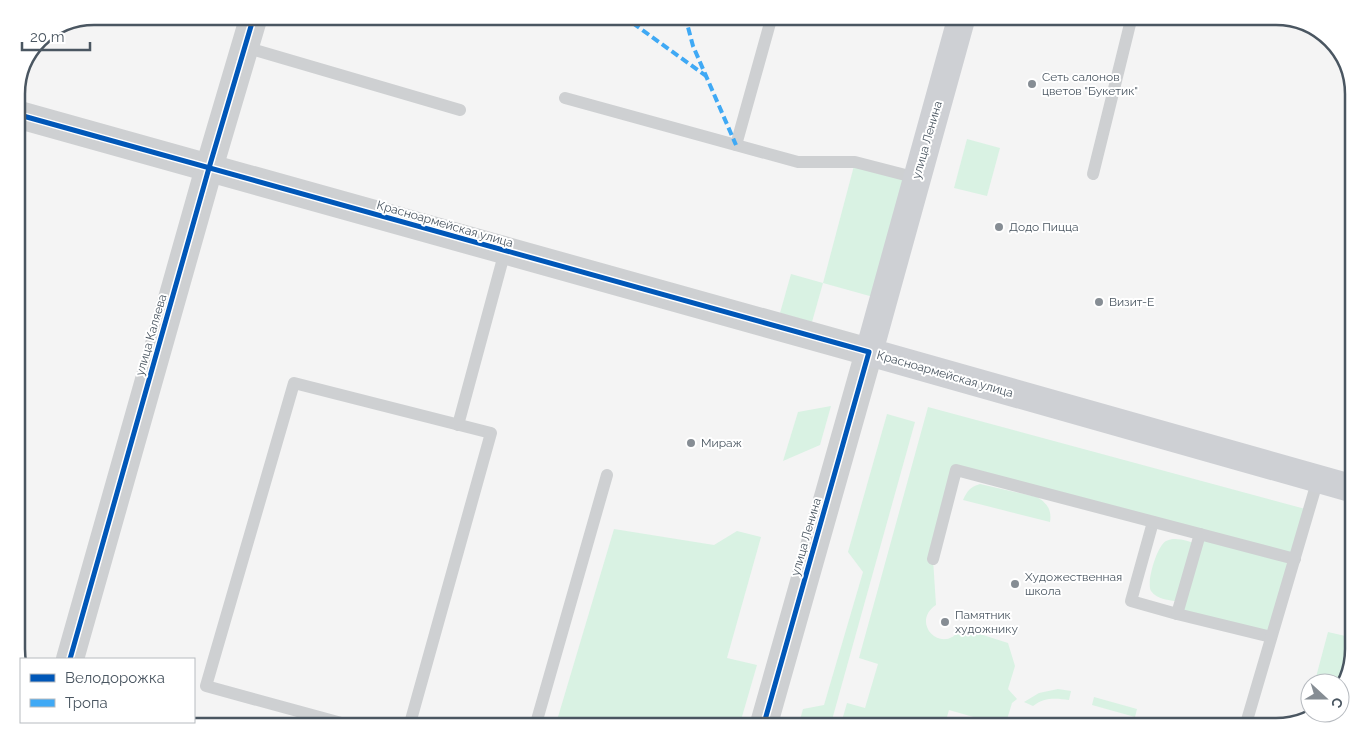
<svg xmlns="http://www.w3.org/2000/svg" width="1370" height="743" font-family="Raleway,sans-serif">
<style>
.green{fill:#d9f2e3}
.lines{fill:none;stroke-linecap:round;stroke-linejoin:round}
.service{stroke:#ced0d2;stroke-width:12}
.tertiary{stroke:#ced0d2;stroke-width:28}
.secondary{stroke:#ced0d4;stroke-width:28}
.quiet{stroke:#3fa9f5;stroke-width:4;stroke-dasharray:8 4;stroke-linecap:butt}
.cycleway-casing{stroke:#fff;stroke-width:8}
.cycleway{stroke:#0057b8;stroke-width:5}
.poi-dot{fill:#868d94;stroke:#fff;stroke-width:2}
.labels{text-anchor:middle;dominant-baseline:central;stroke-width:4;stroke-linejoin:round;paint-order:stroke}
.poi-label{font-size:12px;fill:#4a5661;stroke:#fff;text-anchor:start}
.street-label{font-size:12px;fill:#4a5661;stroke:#fff}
.rim{fill:none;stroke:#4a5661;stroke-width:2.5}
</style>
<rect width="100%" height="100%" fill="#f4f4f4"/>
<g class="green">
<path d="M967,139L1000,148L987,196L954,188Z"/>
<path d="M855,162L917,178L884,300L823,283L812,322L780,313L791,274L823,283Z"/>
<path d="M831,406L820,445L783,461L798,412Z"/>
<path d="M928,407L1309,510L1271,637L1177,614L1180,602C1171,600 1157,600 1151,591C1146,582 1157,546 1166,541C1175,536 1188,541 1197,544L1200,534L956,470L933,559L936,605C909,623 943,657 961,628L1008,643L1015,666L1008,689L1017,699L1012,703L1005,726L949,710L944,727H840L847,703L865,708L878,664L859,658Z"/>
<path d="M887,414L915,422L830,727H798L803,709L824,705L863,572L848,552Z"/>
<path d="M980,484L1037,497C1047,503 1052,510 1050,522L963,500C967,491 970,487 980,484Z"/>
<path d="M614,529L714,545L737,531L761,537L727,658L757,665L739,727H555Z"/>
<path d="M1328,632L1354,638V649L1344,684L1316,677Z"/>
<path d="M1058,689L1071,691L1069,700C1056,698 1044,697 1033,706L1024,702L1039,693Z"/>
<path d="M1094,697L1137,709L1135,717L1092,705Z"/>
<path d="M953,718L983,727H950Z"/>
</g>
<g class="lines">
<g class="service">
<path d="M245,47L460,110"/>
<path d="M565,98L798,162H855L917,178"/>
<path d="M736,145L772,16"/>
<path d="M1093,174L1132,16"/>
<path d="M458,425L505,251"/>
<path d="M1153,522L1131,601L1177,614"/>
<path d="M1200,534L1177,614L1271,637"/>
<path d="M933,559L956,470L1295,559"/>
<path d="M356,727L206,686L294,383L491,433L409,727"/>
<path d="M535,727L607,475"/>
<path d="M1245,727L1318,479"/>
</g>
<g class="tertiary">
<path d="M16,114L869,352L763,727"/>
<path d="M70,659L209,168L254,16"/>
</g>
<path class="secondary" d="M962,16L869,352L1354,489"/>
<g class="quiet">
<path d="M623,16L706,76"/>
<path d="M685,16L693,46L736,145"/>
</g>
<defs>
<g id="cycleway">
<path d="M16,114L869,352L763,727"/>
<path d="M70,659L209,168L254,16"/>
</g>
</defs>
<use href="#cycleway" class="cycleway-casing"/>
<use href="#cycleway" class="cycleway"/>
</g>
<g class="poi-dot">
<circle cx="1032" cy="84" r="5"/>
<circle cx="999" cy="227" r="5"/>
<circle cx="1099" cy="302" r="5"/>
<circle cx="691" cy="443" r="5"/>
<circle cx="1015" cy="584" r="5"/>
<circle cx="945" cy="622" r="5"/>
</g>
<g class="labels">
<g class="poi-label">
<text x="1042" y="77">Сеть салонов<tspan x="1042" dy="14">цветов "Букетик"</tspan></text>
<text x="1009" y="227">Додо Пицца</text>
<text x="1109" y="302">Визит-Е</text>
<text x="701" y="443">Мираж</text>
<text x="1025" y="577">Художественная<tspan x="1025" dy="14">школа</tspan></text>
<text x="955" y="615">Памятник<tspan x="955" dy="14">художнику</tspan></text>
</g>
<g class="street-label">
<text transform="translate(927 140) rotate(-74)">улица Ленина</text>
<text transform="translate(445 224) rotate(16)">Красноармейская улица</text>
<text transform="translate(151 335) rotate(-74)">улица Каляева</text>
<text transform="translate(945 374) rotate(16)">Красноармейская улица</text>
<text transform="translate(806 537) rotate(-74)">улица Ленина</text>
</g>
</g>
<path d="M0 0H1370V743H0ZM94 25H1276A69 69 0 0 1 1345 94V649A69 69 0 0 1 1276 718H94A69 69 0 0 1 25 649V94A69 69 0 0 1 94 25Z" fill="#fff" fill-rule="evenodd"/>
<path class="rim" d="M94 25H1276A69 69 0 0 1 1345 94V649A69 69 0 0 1 1276 718H94A69 69 0 0 1 25 649V94A69 69 0 0 1 94 25Z"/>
<rect x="20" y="658" width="175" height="65" fill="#ffffff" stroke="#b7bbc0"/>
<rect x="30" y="674" width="25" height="8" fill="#0057b8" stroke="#b7bbc0"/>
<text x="65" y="683" font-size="15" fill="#4a5661">Велодорожка</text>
<rect x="30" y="699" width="25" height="8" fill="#3fa9f5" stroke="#b7bbc0"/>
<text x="65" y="708" font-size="15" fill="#4a5661">Тропа</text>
<g transform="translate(1325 698) rotate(111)"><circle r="24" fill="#ffffff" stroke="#b7bbc0"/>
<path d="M0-4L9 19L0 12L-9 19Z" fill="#868d94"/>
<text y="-8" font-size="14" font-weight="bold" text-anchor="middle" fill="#4a5661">С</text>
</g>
<path d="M22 42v8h68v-8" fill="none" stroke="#4a5661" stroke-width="2.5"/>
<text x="30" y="42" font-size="15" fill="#4a5661" stroke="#ffffff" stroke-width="4" paint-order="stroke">20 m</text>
</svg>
